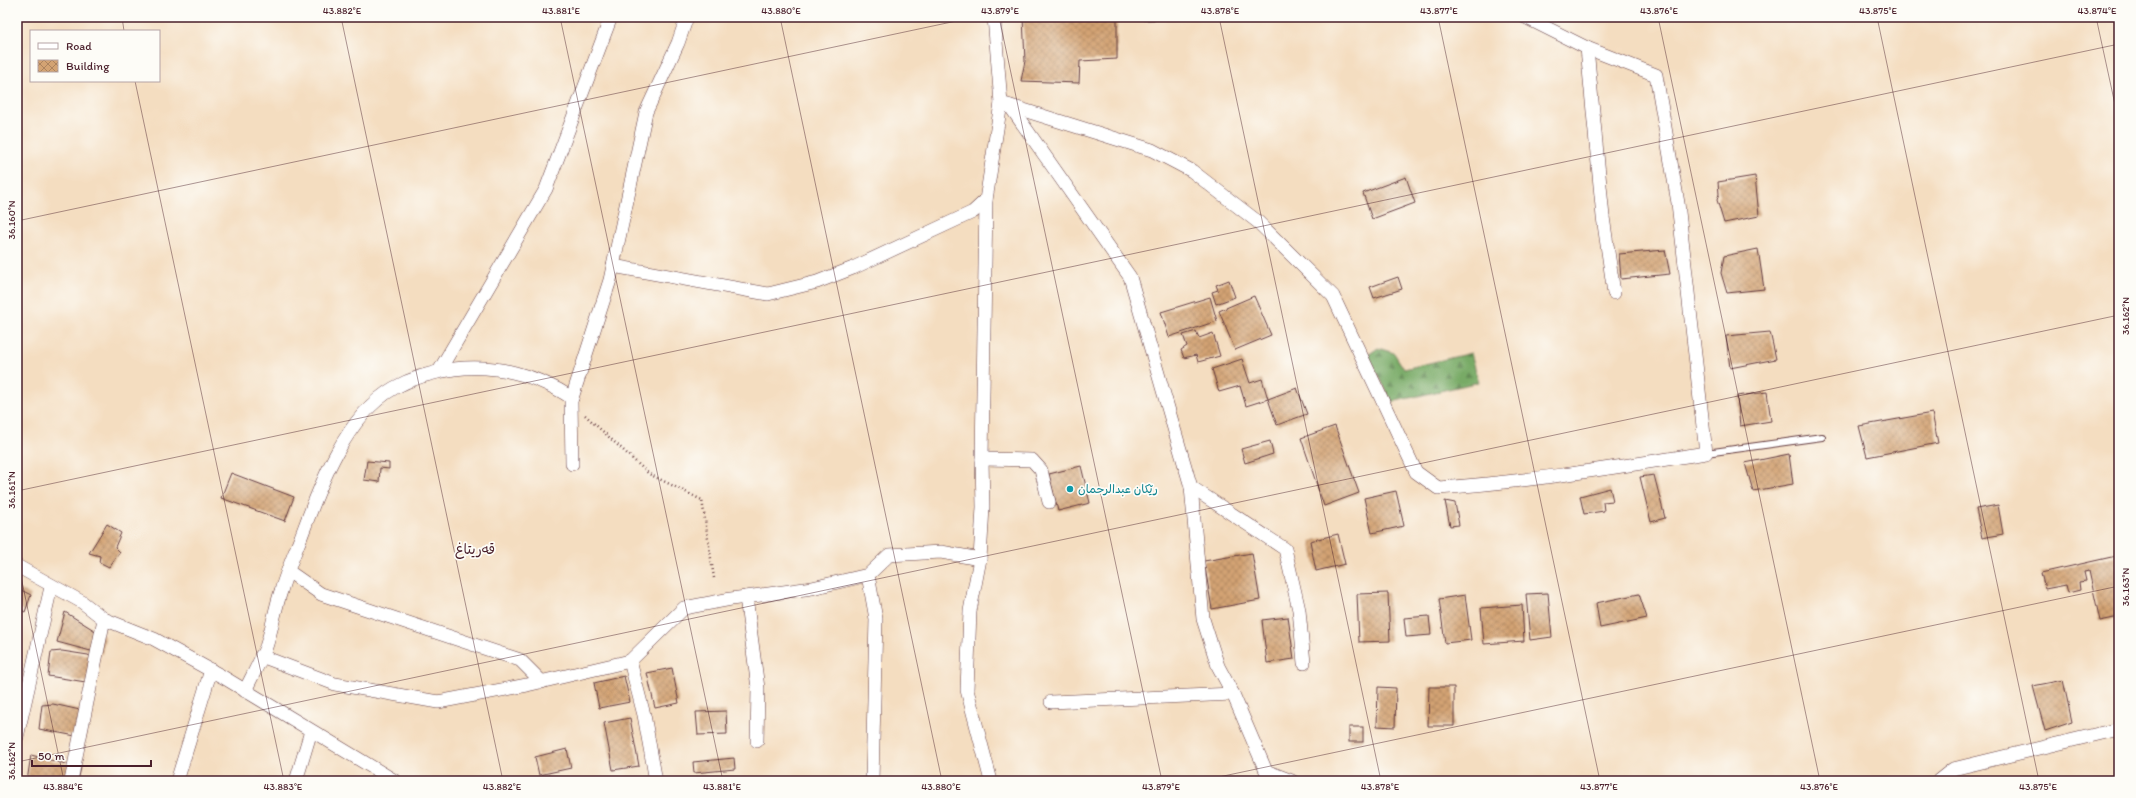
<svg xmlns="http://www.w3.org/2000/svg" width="2136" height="798" font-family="Itim,'Playpen Sans Arabic',sans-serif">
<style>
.forest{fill:url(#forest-firs);stroke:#616448}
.building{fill:url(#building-cross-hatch)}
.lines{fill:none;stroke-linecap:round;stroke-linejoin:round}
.lane-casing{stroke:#643c41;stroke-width:8}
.street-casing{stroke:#643c41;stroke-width:14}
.path{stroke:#643c41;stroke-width:2.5;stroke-dasharray:1 3;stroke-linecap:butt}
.lane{stroke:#fff;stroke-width:6}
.street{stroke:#fff;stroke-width:13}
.ticks{fill:none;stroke:#4a1f2b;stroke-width:1;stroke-opacity:0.45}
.culture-dot{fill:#0f9aa8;stroke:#fdfcf7;stroke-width:1.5}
.labels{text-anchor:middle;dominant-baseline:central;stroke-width:3.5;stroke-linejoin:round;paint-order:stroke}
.culture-label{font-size:12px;fill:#0d838f;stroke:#fdfcf7;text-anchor:start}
.quarter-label{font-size:14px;fill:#4a1f2b;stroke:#fdfcf7}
.neatline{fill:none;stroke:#4a1f2b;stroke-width:1.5}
.ticks-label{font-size:10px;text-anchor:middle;fill:#4a1f2b}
</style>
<defs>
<pattern id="forest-firs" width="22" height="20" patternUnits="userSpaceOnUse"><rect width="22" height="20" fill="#78aa66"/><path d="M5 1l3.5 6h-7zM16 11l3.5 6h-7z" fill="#648a54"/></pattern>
<pattern id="building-cross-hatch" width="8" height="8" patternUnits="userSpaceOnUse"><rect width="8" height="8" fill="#d3a373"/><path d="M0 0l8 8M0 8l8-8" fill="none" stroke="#ad845f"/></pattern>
</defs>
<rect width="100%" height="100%" fill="#fdfcf7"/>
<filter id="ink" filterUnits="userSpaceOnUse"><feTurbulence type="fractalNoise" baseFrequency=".025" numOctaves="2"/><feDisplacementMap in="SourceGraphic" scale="8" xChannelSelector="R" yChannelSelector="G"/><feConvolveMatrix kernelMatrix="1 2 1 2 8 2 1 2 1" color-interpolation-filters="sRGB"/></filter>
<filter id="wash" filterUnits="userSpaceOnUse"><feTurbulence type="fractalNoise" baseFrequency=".012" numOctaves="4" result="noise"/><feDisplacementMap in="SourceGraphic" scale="16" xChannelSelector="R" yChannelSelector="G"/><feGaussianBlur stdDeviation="0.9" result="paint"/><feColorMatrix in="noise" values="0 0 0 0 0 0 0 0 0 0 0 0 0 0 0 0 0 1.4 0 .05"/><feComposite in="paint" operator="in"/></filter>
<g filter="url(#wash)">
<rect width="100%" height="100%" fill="#f4ddc0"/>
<path class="forest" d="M1378,348L1394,353L1404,369L1471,353L1479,382L1392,402L1368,355Z"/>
<g id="blocks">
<g class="building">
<path d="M1023,17H1117V59L1080,61L1079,83L1021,81L1025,61Z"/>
<path d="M1143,17H1179V19L1143,20Z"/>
<path d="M1755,176L1759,216L1724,223L1717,200L1719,194L1718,182Z"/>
<path d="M1406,177L1415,203L1372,219L1363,193Z"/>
<path d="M1758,249L1764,289L1727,293L1721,273L1724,256Z"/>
<path d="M1665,250L1670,274L1621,279L1619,254Z"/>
<path d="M1398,277L1402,289L1374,298L1370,287Z"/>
<path d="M1229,280L1235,297L1216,304L1212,292L1218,290L1216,285Z"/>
<path d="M1254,296L1271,335L1235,350L1219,311Z"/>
<path d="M1210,297L1217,321L1169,337L1161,312Z"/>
<path d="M1196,331L1199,338L1213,333L1220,356L1198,362L1196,355L1184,358L1181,350L1187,346L1183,335Z"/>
<path d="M1770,332L1776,359L1730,368L1726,336Z"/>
<path d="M1242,359L1250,383L1262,379L1268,399L1297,388L1307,414L1277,425L1268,399L1246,406L1240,386L1219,392L1212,369Z"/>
<path d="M1767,392L1771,421L1740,426L1737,396Z"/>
<path d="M1932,413L1938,443L1867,457L1859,426Z"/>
<path d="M1335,426L1359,493L1324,506L1301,438Z"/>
<path d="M1270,441L1273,454L1245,463L1241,449Z"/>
<path d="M1789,454L1793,484L1753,491L1745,463Z"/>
<path d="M367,461L389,463V469L380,468L379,482L364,480Z"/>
<path d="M1081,466L1090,503L1058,511L1049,474Z"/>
<path d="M231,473L294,497L285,521L221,498Z"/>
<path d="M1654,475L1665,518L1651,522L1640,477Z"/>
<path d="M1610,488L1613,501L1603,502L1604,511L1584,514L1580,496Z"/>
<path d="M1396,491L1404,526L1372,533L1364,498Z"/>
<path d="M1445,501L1455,503L1459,525L1450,526Z"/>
<path d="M1998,505L2003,534L1982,538L1976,509Z"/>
<path d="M107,524L121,533L115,547L120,552L109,567L99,562L100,556L89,553Z"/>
<path d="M1338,534L1345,564L1316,571L1310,541Z"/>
<path d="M1252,553L1260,600L1212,609L1204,561Z"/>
<path d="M2116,556L2119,568V617L2100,621L2089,571L2084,572L2086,581L2079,582L2080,590L2068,593L2066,585L2045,589L2041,573Z"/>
<path d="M17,588L31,595L25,612L17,608Z"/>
<path d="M1388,593L1390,641L1359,642L1357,594Z"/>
<path d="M1548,593L1552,637L1530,640L1526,594Z"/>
<path d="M1639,594L1647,618L1600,628L1596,603Z"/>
<path d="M1465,595L1471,640L1445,643L1439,599Z"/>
<path d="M1522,605L1524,641L1484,644L1481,608Z"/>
<path d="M65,612L105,637L102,654L57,642Z"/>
<path d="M1429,616L1431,635L1406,637L1404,618Z"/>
<path d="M1288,617L1294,659L1267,663L1262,620Z"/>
<path d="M62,651L88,655L97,661L92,683L48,676L51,652Z"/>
<path d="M672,668L679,703L655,708L647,673Z"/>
<path d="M624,676L630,702L599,708L594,683Z"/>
<path d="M2063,680L2072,722L2045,731L2033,686Z"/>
<path d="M1378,687L1396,688L1395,727L1377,726Z"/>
<path d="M1429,687H1454V726H1428Z"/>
<path d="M53,704L80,710L86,738L39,729L42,705Z"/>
<path d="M726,711L727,734L698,735L696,712Z"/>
<path d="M630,718L639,766L613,770L604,723Z"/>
<rect x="1349" y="727" width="14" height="15"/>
<path d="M567,749L571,768L539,775L535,757Z"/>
<path d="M31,755L81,768L78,781H27Z"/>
<path d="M734,758L735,769L694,773L693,762Z"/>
<path d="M456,777L476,780V781H455Z"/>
</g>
</g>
</g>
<g filter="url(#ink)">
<use href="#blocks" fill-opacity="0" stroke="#643c41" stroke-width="1"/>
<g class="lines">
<defs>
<path id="lane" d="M1706,453L1822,437"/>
<g id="street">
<path d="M994,17L1001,103L1152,150L1192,171L1258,222L1333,296L1416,472L1438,488C1528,482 1617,467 1706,453L1678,203L1656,75L1587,48L1525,17"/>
<path d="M1587,48L1603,217L1614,293"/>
<path d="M1010,106L1130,277L1191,487L1203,619L1218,666L1233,694L1266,771L1292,781"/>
<path d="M613,266L768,294L817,282L853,268L973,212L986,200"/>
<path d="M439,371L546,189L611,17"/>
<path d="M982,459L1032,460L1041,470L1049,502"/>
<path d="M572,464L571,401L610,280L646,112L678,43L687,17"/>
<path d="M1191,487L1285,549L1299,610L1304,663"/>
<path d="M17,566L82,602L104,619L154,639L223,677L395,781"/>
<path d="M288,571L321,594L520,660L542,682"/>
<path d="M868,575L876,619L872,781"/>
<path d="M746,597L758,688L757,741"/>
<path d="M261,656L335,684L438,702L527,685L630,661L644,715L656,781"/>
<path d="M630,661L684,608L731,599L812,588L868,575L889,555L941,552L980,559"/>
<path d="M245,691C252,676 260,662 266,647C272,629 275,609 281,591C286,573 294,555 301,537C319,488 345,416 394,388C412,378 433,372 454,369C496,364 537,375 572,398"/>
<path d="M1051,702L1233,694"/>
<path d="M17,737L51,587"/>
<path d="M71,781L104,619"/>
<path d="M177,781L211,670"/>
<path d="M296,781L311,731"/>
<path d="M991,781L967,690L970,611L980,559L983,507L982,459L986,200L1001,103"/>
<path d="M1938,781L1953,769L2119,729"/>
</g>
</defs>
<use href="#lane" class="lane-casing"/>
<use href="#street" class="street-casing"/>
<path class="path" d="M585,415L649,474L702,500L714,578"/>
<use href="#lane" class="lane"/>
<use href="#street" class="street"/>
</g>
</g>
<path class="ticks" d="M122,17L124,31M341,17L503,781M560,17L723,781M780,17L942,781M999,17L1162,781M1219,17L1381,781M1438,17L1600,781M1658,17L1820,781M1877,17L2039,781M2096,17L2119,123M135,81L284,781M17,221L975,17M17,491L2119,44M17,558L64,781M17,762L2119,315M1200,781L2119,586"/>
<circle class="culture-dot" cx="1070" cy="489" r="4"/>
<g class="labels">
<g class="culture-label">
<text x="1078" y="489">رێكان عبدالرحمان</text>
</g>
<g class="quarter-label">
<text x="475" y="549">قەریتاغ</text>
</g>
</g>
<rect width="2136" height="798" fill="none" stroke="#fdfcf7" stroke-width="44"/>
<rect x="30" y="30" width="130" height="52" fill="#fdfcf7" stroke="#b5a4a5"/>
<rect x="38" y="43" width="20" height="6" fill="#ffffff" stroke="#b5a4a5"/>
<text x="66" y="50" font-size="12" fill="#4a1f2b">Road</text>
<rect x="38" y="60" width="20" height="12" fill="url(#building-cross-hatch)" stroke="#b5a4a5"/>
<text x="66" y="70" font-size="12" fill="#4a1f2b">Building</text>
<path d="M32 760v6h119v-6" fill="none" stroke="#4a1f2b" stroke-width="2"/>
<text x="38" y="760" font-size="12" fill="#4a1f2b" stroke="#fdfcf7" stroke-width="3" paint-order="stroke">50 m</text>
<rect x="22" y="22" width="2092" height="754" class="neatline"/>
<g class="ticks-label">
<text x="342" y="14">43.882°E</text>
<text x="561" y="14">43.881°E</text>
<text x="781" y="14">43.880°E</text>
<text x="1000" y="14">43.879°E</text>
<text x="1220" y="14">43.878°E</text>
<text x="1439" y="14">43.877°E</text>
<text x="1659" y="14">43.876°E</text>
<text x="1878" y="14">43.875°E</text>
<text x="2097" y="14">43.874°E</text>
<text transform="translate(11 220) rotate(-90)" y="4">36.160°N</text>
<text transform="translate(2125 316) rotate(-90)" y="4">36.162°N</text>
<text transform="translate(11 490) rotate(-90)" y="4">36.161°N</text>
<text transform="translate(2125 587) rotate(-90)" y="4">36.163°N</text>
<text transform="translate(11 761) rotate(-90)" y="4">36.162°N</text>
<text x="63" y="790">43.884°E</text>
<text x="283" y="790">43.883°E</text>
<text x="502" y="790">43.882°E</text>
<text x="722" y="790">43.881°E</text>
<text x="941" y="790">43.880°E</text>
<text x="1161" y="790">43.879°E</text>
<text x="1380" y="790">43.878°E</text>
<text x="1599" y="790">43.877°E</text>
<text x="1819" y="790">43.876°E</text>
<text x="2038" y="790">43.875°E</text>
</g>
</svg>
